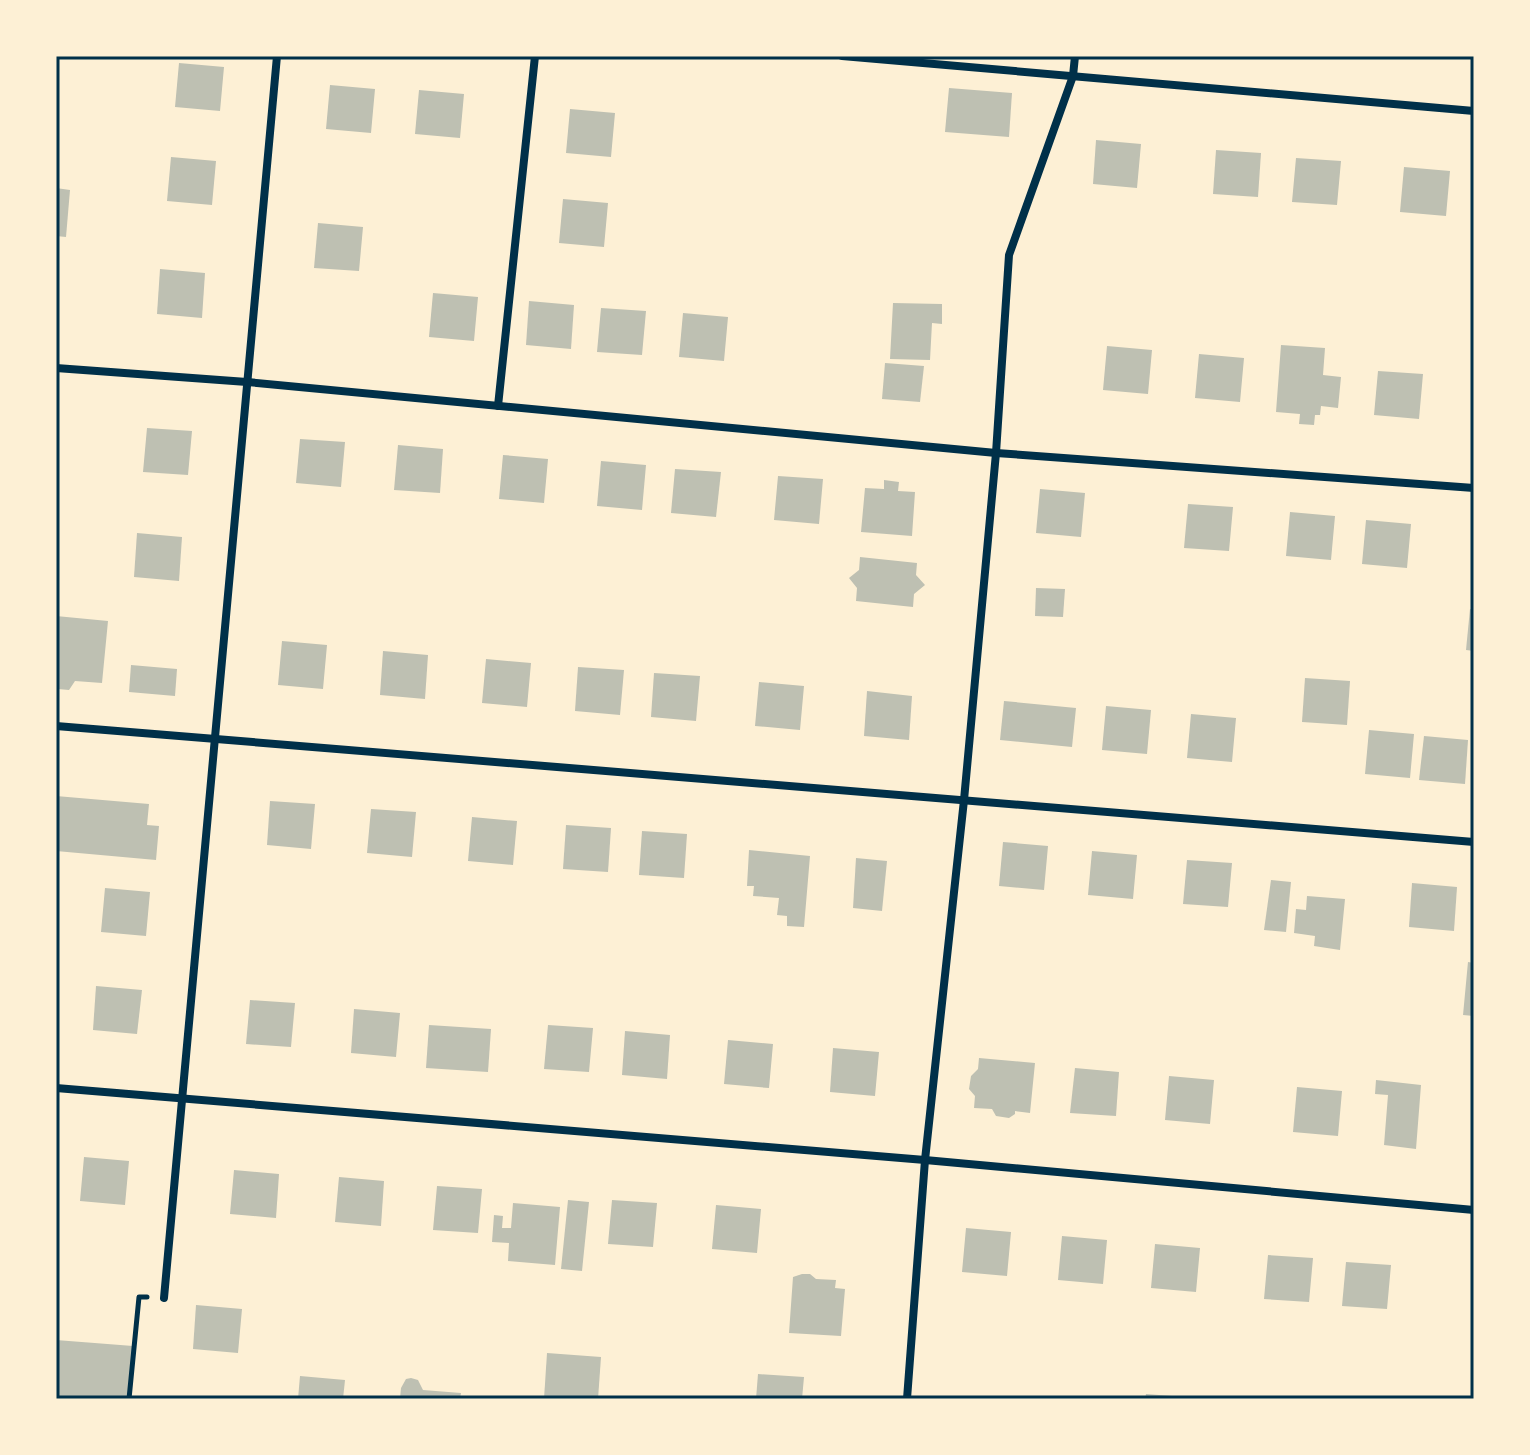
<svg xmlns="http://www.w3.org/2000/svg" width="1530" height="1455" font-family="Rubik,sans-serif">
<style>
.building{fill:#bec0b2}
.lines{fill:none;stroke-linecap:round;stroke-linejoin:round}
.path{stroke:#003049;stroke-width:5}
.minor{stroke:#003049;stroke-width:8}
.neatline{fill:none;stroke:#003049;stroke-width:3}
</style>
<rect width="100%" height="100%" fill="#fdf0d5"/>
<g class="building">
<path d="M179,63L224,67L220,111L175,107Z"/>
<path d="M330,85L375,89L371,133L326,129Z"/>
<path d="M949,88L1012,93L1009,137L945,132Z"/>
<path d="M419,90L464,94L460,138L415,134Z"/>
<path d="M570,109L615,113L611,157L566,153Z"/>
<path d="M1096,140L1141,144L1137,188L1093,184Z"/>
<path d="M1216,150L1261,153L1258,197L1213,194Z"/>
<path d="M171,157L216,161L212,205L167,201Z"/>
<path d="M1296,158L1341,161L1337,205L1292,202Z"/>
<path d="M1404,167L1450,171L1446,216L1400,212Z"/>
<path d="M56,188L70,190L66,237L56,236Z"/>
<path d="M563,199L608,203L604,247L559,243Z"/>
<path d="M318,223L363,227L359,271L314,268Z"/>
<path d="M160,269L205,273L202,318L157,314Z"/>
<path d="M433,293L478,297L474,341L429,337Z"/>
<path d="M529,301L574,305L571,349L526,345Z"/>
<path d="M893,303L942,304V324L932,323L930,360L890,359Z"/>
<path d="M601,308L646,311L642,355L597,352Z"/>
<path d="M683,313L728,317L724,361L679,357Z"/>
<path d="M1281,345L1325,348L1323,375L1341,377L1338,408L1321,406L1320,415H1315L1314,425L1299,424L1300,414L1276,412Z"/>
<path d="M1107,346L1152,350L1148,394L1103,390Z"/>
<path d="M1199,354L1244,358L1240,402L1195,398Z"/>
<path d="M885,363L924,366L920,402L882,399Z"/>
<path d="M1378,371L1423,374L1419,419L1374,415Z"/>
<path d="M147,428L192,431L188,475L143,472Z"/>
<path d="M300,439L345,442L341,487L296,483Z"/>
<path d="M398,445L443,449L440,493L394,490Z"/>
<path d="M503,455L548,459L544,503L499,499Z"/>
<path d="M601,461L646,465L642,510L597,506Z"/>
<path d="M675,469L721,472L716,517L671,513Z"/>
<path d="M778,476L823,479L819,524L774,520Z"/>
<path d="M884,480L899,482L898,491L915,492L912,536L861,532L865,488L884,489Z"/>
<path d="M1040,489L1085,493L1081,537L1036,533Z"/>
<path d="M1188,504L1233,507L1229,551L1184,548Z"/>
<path d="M1290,512L1335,516L1331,560L1286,556Z"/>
<path d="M1366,520L1411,524L1407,568L1362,564Z"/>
<path d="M137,533L182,537L179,581L134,577Z"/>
<path d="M860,557L917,563L916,575L925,585L914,594L913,607L856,601L857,588L849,578L859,570Z"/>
<path d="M1036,588L1065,589L1063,617L1035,616Z"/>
<path d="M1470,609L1474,610V651L1466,650Z"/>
<path d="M56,616L108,621L102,683L75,681L69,690L58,689L56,683Z"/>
<path d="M282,641L327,645L323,689L278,685Z"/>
<path d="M383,651L428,655L425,699L380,695Z"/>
<path d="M486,659L531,663L527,707L482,703Z"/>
<path d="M131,665L177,669L175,696L129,692Z"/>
<path d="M578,667L624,670L620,715L575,711Z"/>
<path d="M654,673L700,676L696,721L651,717Z"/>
<path d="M1305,678L1350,681L1347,725L1302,722Z"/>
<path d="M759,682L804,686L800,730L755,726Z"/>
<path d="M867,691L912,696L909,740L864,736Z"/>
<path d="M1004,701L1076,708L1072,747L1000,740Z"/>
<path d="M1106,706L1151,710L1147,754L1102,750Z"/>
<path d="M1191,714L1236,718L1232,762L1187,758Z"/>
<path d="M1369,730L1414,734L1410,778L1365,774Z"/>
<path d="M1424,736L1468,740L1465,784L1419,780Z"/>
<path d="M56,796L149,804L147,825L159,826L156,860L56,851Z"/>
<path d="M270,801L315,804L311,849L267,845Z"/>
<path d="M371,809L416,812L412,857L367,853Z"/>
<path d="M472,817L517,821L513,865L468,861Z"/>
<path d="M566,825L611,828L608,872L563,869Z"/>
<path d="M642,831L687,834L684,878L639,875Z"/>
<path d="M1003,842L1048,846L1044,890L999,886Z"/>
<path d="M749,850L810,856L804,927L787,926V916L777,915L779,898L753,896L754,886H747Z"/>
<path d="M1092,851L1137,855L1133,899L1088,895Z"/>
<path d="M856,858L887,861L882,911L853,908Z"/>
<path d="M1187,860L1232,863L1228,907L1183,904Z"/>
<path d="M1271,880L1291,882L1286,932L1264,930Z"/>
<path d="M1412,883L1457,887L1454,931L1409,927Z"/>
<path d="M105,888L150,892L146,936L101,932Z"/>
<path d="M1307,896L1345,899L1340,950L1314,946L1315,936L1294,933L1296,909L1306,910Z"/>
<path d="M1468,962L1474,963V1016L1463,1015Z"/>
<path d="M96,986L142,990L137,1034L93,1030Z"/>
<path d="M250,1000L295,1003L291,1047L246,1044Z"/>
<path d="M354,1009L400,1013L396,1057L351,1053Z"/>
<path d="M429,1025L491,1029L488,1072L426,1068Z"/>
<path d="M548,1025L593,1028L589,1072L544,1069Z"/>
<path d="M625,1031L670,1035L667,1079L622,1075Z"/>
<path d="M728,1040L773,1044L769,1088L724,1084Z"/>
<path d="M833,1048L879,1052L875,1096L830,1092Z"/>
<path d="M979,1058L1035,1063L1030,1113L1015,1111V1114L1009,1118L996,1116L992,1109L974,1108L975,1096L969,1089L971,1076L978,1069Z"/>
<path d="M1075,1068L1119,1072L1116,1116L1070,1113Z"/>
<path d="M1169,1076L1214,1080L1210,1124L1165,1120Z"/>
<path d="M1376,1080L1421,1085L1416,1149L1384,1145L1388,1095L1375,1094Z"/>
<path d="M1297,1087L1342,1091L1338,1136L1293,1132Z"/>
<path d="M84,1157L129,1161L125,1205L80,1201Z"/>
<path d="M234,1170L279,1174L276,1218L230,1214Z"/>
<path d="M339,1177L384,1181L381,1226L335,1222Z"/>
<path d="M437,1186L482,1189L478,1233L433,1230Z"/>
<path d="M568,1200L589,1202L582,1271L561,1269Z"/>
<path d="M612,1200L657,1203L653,1247L608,1244Z"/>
<path d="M513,1203L560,1207L555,1265L508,1261L509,1243L492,1242L494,1215L503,1216L502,1228H511Z"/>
<path d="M716,1205L761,1209L757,1253L712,1249Z"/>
<path d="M966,1228L1011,1232L1007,1276L962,1272Z"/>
<path d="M1062,1236L1107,1240L1103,1284L1058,1280Z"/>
<path d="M1155,1244L1200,1248L1196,1292L1151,1288Z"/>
<path d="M1268,1255L1313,1258L1309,1302L1264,1299Z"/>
<path d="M1346,1262L1391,1265L1387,1309L1342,1306Z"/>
<path d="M802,1274H810L816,1279L836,1280L835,1288L845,1289L841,1336L789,1333L793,1277Z"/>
<path d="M196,1305L242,1309L238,1353L193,1349Z"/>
<path d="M56,1340L133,1346L129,1399H56Z"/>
<path d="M547,1353L601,1357L598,1399H544Z"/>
<path d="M758,1374L804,1377L802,1399H756Z"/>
<path d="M300,1376L345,1380L343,1399H298Z"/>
<path d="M411,1378L418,1380L423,1390L461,1393L460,1399H400L401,1388L406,1379Z"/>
<path d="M1146,1394L1185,1397V1399H1145Z"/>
</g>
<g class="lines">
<path class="path" d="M129,1399L139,1297H147"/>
<g class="minor">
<path d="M842,56L1474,111"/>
<path d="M56,368L247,382L996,453L1474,488"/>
<path d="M498,406L535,56"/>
<path d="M56,726L1474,842"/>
<path d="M56,1088L925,1160L1474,1210"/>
<path d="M164,1298L277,56"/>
<path d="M907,1399L925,1160L964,800L996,453L1009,255L1073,76L1075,56"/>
</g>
</g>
<rect width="1530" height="1455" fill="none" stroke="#fdf0d5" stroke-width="116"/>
<rect x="58" y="58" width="1414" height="1339" class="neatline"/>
</svg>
